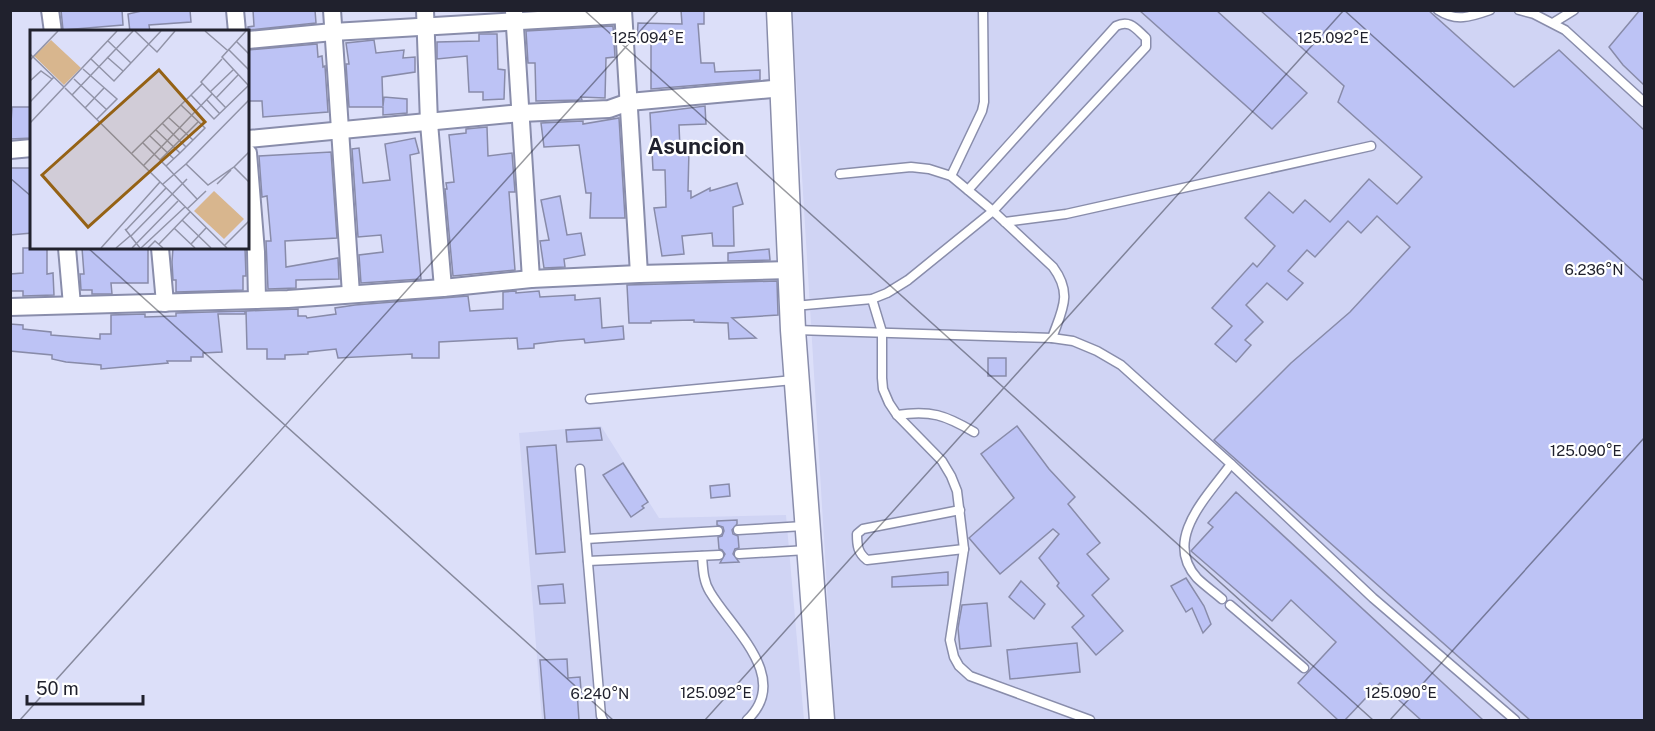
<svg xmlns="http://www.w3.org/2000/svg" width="1655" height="731" font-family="'Public Sans',sans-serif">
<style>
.built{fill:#d0d4f4}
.building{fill:#bdc3f5;stroke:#888ba9;stroke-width:1.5}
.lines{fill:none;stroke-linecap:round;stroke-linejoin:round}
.service-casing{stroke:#898dab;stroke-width:11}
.minor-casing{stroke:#898dab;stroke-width:20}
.secondary-casing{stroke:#898dab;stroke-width:27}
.service{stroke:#fff;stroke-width:8}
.minor{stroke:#fff;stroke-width:16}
.secondary{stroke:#fff;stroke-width:24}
.ticks{fill:none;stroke:#20212d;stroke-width:1.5;stroke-opacity:0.45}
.labels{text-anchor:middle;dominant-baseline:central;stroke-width:4.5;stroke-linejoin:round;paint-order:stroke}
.neighbourhood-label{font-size:22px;font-weight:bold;fill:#20212d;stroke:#fff}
.inset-road{fill:none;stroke:#9193a7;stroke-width:1.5}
.view{fill:#956215;fill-opacity:0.15;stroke:#956215;stroke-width:3}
.inset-edge{fill:none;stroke:#20212d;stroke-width:3}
.ticks-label{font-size:15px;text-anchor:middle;fill:#20212d;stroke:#fff;stroke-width:4.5;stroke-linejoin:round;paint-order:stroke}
</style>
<rect width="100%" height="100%" fill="#dcdff9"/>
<g class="built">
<path d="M792,11H1644V720H835Z"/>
<path d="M601,426L659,518L786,515L804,720H542L519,433Z"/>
</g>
<g class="building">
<path d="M61,10H122L123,25L63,30Z"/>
<path d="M146,10H190L191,22L149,25L150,32H130L128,14Z"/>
<path d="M253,10H315L316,23L248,30V27L254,26Z"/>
<path d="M681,10H704V24H698L701,63H714L715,72L760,70V80L651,89V42L637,43L638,23L682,24Z"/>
<path d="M1139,10H1216L1307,93L1272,129Z"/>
<path d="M1260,10H1428L1514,87L1559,50L1644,130V720H1530L1214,440L1291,363L1350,312L1410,247L1377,216L1361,233L1348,221L1315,257L1307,250L1288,271L1303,283L1287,300L1267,283L1246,305L1263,322L1245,340L1251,345L1236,362L1215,344L1232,326L1212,308L1253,263L1257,267L1275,246L1245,218L1269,192L1293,213L1305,200L1330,222L1369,179L1397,204L1422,177L1338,102L1344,86Z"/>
<path d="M1640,10H1644V85L1623,65L1609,47Z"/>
<path d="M613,26L615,57L606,58L605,98L581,97L582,100L536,101L535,63H528L526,31Z"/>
<path d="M479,34H497L498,69L505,70L504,99L483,100V92H469L467,56L437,59V42L479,41Z"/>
<path d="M374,40L376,53L404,50L403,58L415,57V72L382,77L383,106L384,97L407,99V113L383,115V107H349L346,64H349L346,43Z"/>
<path d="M317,44L318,57L322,56L323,67L325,66L328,112L263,117L262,101H248V50Z"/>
<path d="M705,106L706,124L679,125L680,149L689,150L688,191H691V198L710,188V191L737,183L743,204L733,207L734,246H713L712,233L682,236L684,254L662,256L654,208L666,207L665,170H653L650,113Z"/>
<path d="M12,107H32V138L10,139Z"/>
<path d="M619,118L625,218H590L591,193H586L579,145L544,147L541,123L583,121V124Z"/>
<path d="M487,127L488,156L512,153L515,192H509L515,270L453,276L445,189H447L446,183L454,182L449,135L466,133V129Z"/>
<path d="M415,138L419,153L410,155L421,279L361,283L359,255L383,252L381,235L358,237L352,149L359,148L363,183L390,180L385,144Z"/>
<path d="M331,152L337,238L285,241L286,267L338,258L339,279L296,280V288L268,289L266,241H271L267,196L262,197L259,156Z"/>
<path d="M10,168H32V233L10,235Z"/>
<path d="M560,196L567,235L581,233L585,255L564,259L565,267L544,268L540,241L549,240L541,200Z"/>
<path d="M23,248H47V274L53,273L54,295L23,296V291H10V274L23,273Z"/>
<path d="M82,248H148V283H111L112,294H92V290H81L80,274H84Z"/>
<path d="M173,248H245L246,276H243V290L176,292V280H173L172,262Z"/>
<path d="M769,249L770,260L728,261V253Z"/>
<path d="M777,281L778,315L732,318L756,338L729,339L728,323L694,322V320L651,321V323H629L627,285Z"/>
<path d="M516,291V293L539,291L540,297L575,295V300L600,298L602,328L623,326L624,339L585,343L584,339L559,341L534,344V348L518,349L517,338L439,342V358H412V354L338,358L336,349L308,352V354L285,355V359H267V349H247L246,311L298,309V316H306L307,318L336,314L335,308L355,305L468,296L470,311L503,309V292Z"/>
<path d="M245,311V314H218L222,352L203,353V357H191V361H167L168,363L101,369V365L66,362L52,359V355L10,351V324L23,325V329L51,332V335L100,339V334H111V315L145,314V317L176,316V313Z"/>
<rect x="988" y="358" width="18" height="18"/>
<path d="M1017,426L1049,469L1075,497L1068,504L1100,543L1087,554L1109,579L1092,595L1123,631L1096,655L1072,627L1084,616L1057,586L1059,583L1039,558L1059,534L1053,529L1000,574L969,538L1014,498L981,454Z"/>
<path d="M600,428L602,440L567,442L566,430Z"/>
<path d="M556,445L565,552L536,554L527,447Z"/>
<path d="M623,463L648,502L642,506L644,508L631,517L603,475Z"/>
<path d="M729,484L730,496L711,498L710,486Z"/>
<path d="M1236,492L1483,720H1421L1380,683L1345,720H1338L1298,683L1336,642L1291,600L1272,621L1191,551L1213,527L1208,523Z"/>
<path d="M737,520V524L732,530L733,534L738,536L739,548L735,549L733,554L739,562L720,563L725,554L722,550L719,549L718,537L722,536L724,531L723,527L717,525V521Z"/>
<path d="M948,572V585L892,587V577Z"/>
<path d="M1186,578L1204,606L1211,624L1203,633L1192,608L1186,612L1171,586Z"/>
<path d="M1021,581L1045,604L1034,619L1009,597Z"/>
<path d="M563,584L565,603L540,604L538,586Z"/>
<path d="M987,603L991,646L960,649L958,628L962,605Z"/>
<path d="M1077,643L1080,672L1010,679L1007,650Z"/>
<path d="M567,659L568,678L580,677L581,690L577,691L579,720H545L540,660Z"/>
</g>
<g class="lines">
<defs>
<g id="service">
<path d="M1438,10C1456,22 1470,17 1490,10"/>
<path d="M1519,10L1534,14L1565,30L1644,102"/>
<path d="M1553,23L1574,10"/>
<path d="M840,174L911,167L929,169L951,176L993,211L1053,267C1073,294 1062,310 1052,338"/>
<path d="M951,176L982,111L984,102L983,10"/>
<path d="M1005,222L1066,214L1371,146"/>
<path d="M872,299L882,332V378L883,389L889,403L897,415L942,461L951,476L957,491L964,549L950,640L954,657L959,666L970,676L1090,720"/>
<path d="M794,306L872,299L887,293L908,280L993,211L1146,47V38C1136,29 1130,19 1116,26L968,190"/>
<path d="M796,330L1052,338L1073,341L1097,351L1121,365L1231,464L1373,598L1515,720"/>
<path d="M590,399L793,380"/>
<path d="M897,415C931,410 945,415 974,432"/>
<path d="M580,469L601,716L603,720"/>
<path d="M960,510L863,529L857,534C857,546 858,553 867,560L964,549"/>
<path d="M738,530L804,526"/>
<path d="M586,539L718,531"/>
<path d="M739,554L807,550"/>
<path d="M702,556C703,568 703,581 710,592C732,629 792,678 747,720"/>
<path d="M588,561L719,555"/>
<path d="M1222,599C1214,592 1204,585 1197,578C1162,539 1208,496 1231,464"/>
<path d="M1230,605L1304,668"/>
</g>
<g id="minor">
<path d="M50,10L53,32"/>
<path d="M235,10L237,32"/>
<path d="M332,10L351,294"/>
<path d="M425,10L429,123L443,288"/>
<path d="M623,10L639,274"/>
<path d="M514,11L531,279"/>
<path d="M248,40L333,32L623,15"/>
<path d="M248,139L521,113L609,109L629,102L783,88"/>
<path d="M10,150L32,148"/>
<path d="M248,153L256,252L257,300"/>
<path d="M67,248L72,305"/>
<path d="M160,248L165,303"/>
<path d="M10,307L288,299L443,288L531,279L639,274L790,270"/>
</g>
<path id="secondary" d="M779,10L793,330L822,720"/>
</defs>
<use href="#service" class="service-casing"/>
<use href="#minor" class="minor-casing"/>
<use href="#secondary" class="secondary-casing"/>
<use href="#service" class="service"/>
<use href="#minor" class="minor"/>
<use href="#secondary" class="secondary"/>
</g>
<path class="ticks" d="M584,10L1373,720M1344,10L1644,281M10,178L32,197M88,248L613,720M20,720L659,10M705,720L1344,10M1390,720L1644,438"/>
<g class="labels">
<g class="neighbourhood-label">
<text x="696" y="146">Asuncion</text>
</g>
</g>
<g transform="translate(30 30)">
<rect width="219" height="219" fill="#dcdff9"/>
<path d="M21,10L51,38L34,55L4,26ZM184,161L214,189L194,209L164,181Z" fill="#d8b68e"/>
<path class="inset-road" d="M105,1L127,22L145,1M175,1L197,20M216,1L192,27L219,56M78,11L101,33M206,11L219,24M198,19L219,40M0,24L34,57M77,27L93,41M61,29L84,51L131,1M192,29L171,52L196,78M0,30L28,1M53,39L87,69L67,89M44,49L77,80M0,51L11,41L22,49M172,54L161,65L184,89L219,55M35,58L197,218M180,62L203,40M42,65L103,1M186,68L208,45M177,70L190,84M0,72L24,47M55,78L74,58M138,87L163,110M0,93L87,1M132,93L156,117M126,100L150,123M120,106L144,129M113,113L136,136L150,123L175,98L151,75M102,123L161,65M130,130L168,92M156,134L219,70M114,135L182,64M136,136L167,169M204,137L219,122M133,154L156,134L178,155L204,137L219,152M187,154L201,140M157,179L176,161M152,190L181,218M144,198L165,218M95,199L110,218M96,200L136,158M101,206L157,149M129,214L160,182M161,214L176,198M194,216L219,191M71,218L130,152M86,218L100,206M102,218L148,171M111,218L155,177M118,218L125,211L133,218"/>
<path class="view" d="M129,40L175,92L58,197L12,145Z"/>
<rect width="219" height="219" class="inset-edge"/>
</g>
<g class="ticks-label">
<text x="648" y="43">125.094°E</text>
<text x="1333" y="43">125.092°E</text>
<text x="1594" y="275">6.236°N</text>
<text x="1586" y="456">125.090°E</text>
<text x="716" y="698">125.092°E</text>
<text x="1401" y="698">125.090°E</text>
<text x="600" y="699">6.240°N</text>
</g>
<rect width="1655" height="731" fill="none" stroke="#20212d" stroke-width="24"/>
<path d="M27 695v9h116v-9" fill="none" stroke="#20212d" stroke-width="3"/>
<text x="36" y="695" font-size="18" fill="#20212d" stroke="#ffffff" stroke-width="4.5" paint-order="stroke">50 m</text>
</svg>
